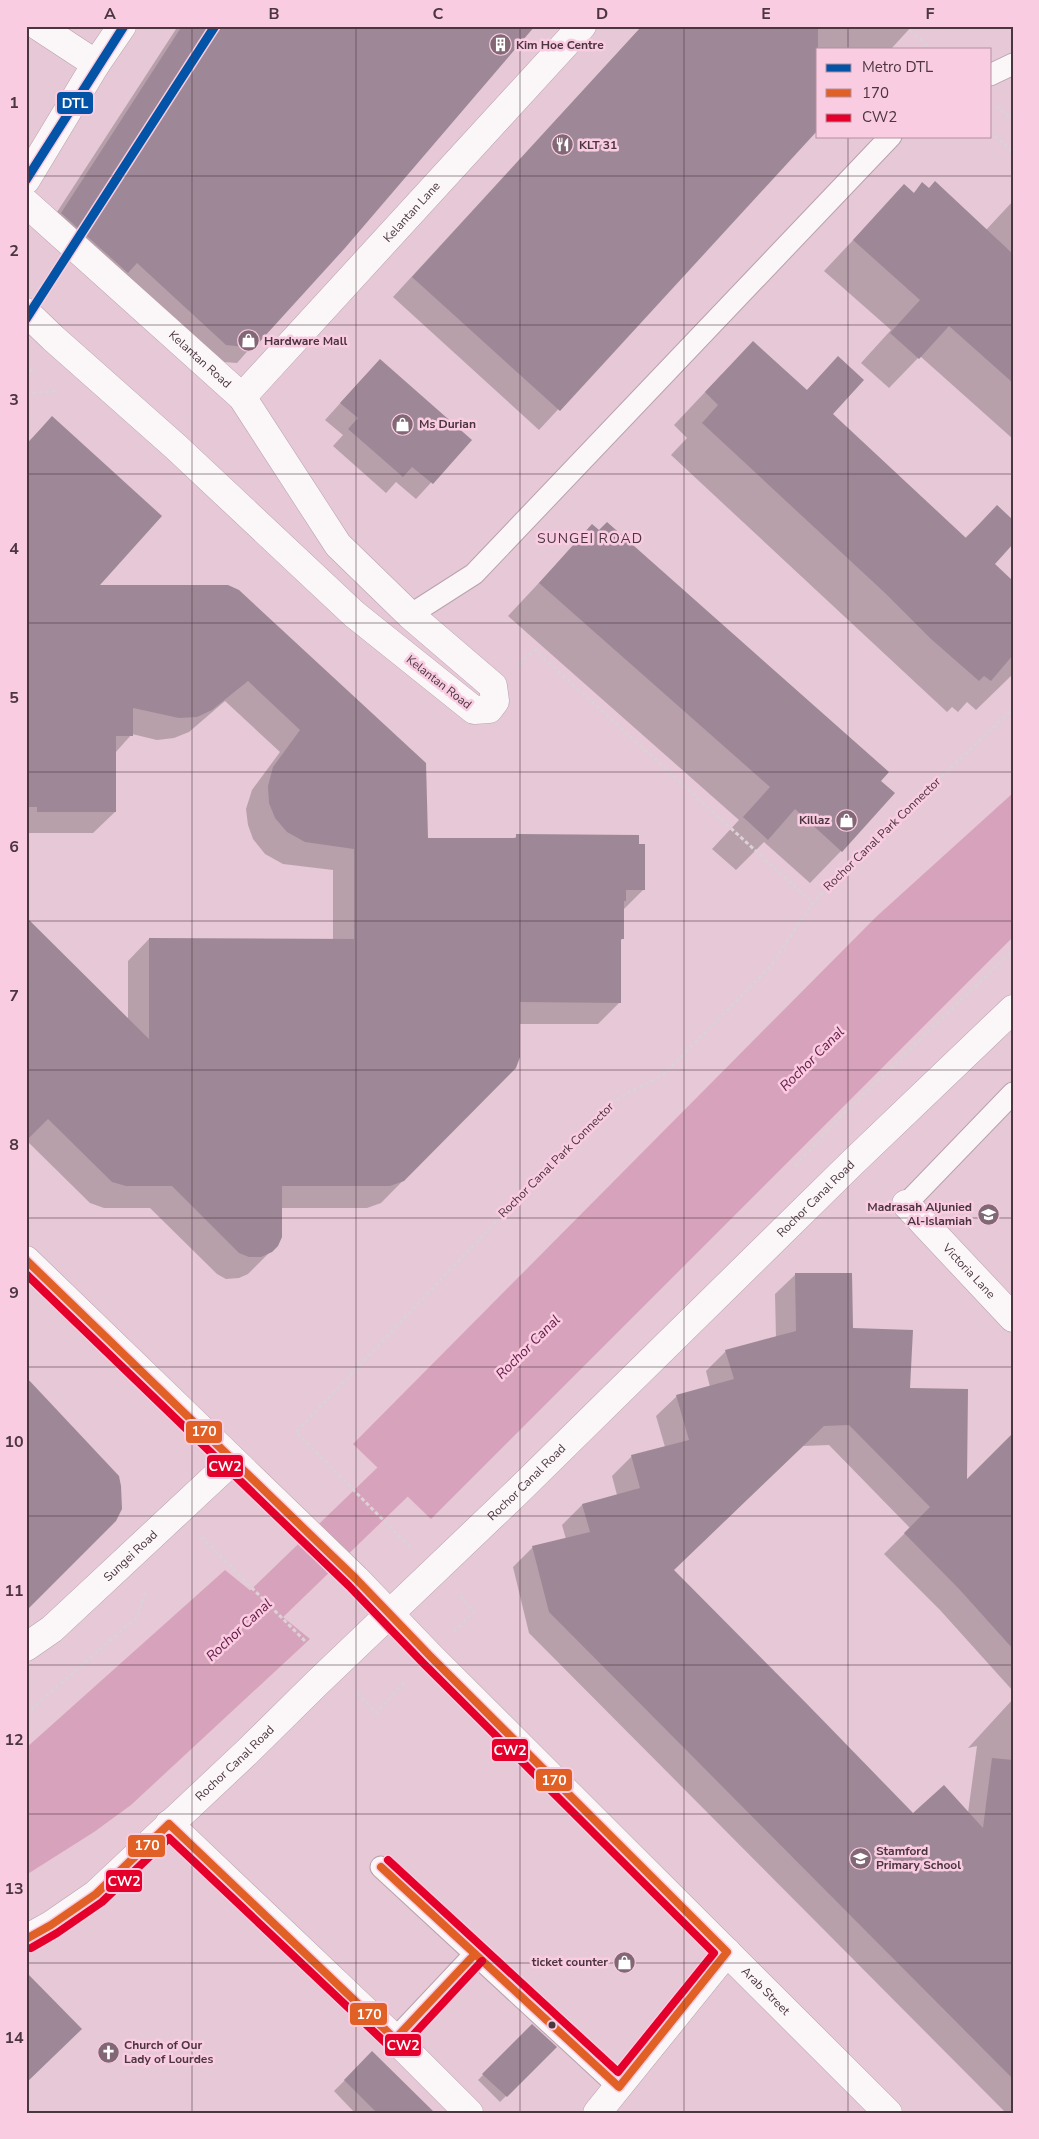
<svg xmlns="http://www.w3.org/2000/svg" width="1039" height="2139" font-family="'Nunito Sans',sans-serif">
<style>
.water{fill:#d7a2bb}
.shadow{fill:#0003}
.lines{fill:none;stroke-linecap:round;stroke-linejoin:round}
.canal{stroke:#d7a2bb;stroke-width:42}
.building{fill:#9e8897}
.service-casing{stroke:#b9a2ad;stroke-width:23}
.minor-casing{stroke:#b9a2ad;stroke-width:29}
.tertiary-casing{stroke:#b9a2ad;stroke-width:29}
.primary-casing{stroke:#b9a2ad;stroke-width:29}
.path{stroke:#dbd1d6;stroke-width:3;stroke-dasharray:4 2.5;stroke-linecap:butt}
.service{stroke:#fbf7f9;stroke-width:21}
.minor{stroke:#fbf7f9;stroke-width:28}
.tertiary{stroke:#fbf7f9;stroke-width:28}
.primary{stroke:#fbf7f9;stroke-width:28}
.bus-1-casing{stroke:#f9cce1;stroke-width:11}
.bus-2-casing{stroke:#f9cce1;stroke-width:11}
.bus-1{stroke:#e16025;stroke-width:8}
.bus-2{stroke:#e4002b;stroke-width:8}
.metro-1-casing{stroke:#f9cce1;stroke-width:12}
.metro-1{stroke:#0354a6;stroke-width:9}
.grid{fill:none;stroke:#4b353f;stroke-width:1;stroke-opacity:0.55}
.bus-dot{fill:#4b353f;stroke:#f9cce1;stroke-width:2}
.labels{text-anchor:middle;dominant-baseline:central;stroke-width:5;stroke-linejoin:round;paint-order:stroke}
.poi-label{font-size:12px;font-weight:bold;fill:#4b353f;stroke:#f9cce1;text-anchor:start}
.street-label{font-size:12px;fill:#4b353f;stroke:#f9cce1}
.neighbourhood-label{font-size:14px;letter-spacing:1px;fill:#4b353f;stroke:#f9cce1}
.water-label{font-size:14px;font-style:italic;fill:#641945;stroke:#f9cce1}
.line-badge{stroke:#f9cce1;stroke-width:2}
.badge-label{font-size:14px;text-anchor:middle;font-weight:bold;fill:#fff}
.neatline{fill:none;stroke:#4b353f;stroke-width:2}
.grid-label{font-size:16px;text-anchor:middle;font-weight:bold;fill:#4b353f}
</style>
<rect width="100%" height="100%" fill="#e6c8d6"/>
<g class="water">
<path d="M1013,793V937L431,1519L353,1444L876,917Z"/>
<path d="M225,1570L310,1639L131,1805L94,1832L26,1875V1748Z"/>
</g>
<g class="shadow">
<path d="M178,26H534L237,363L210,361L46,229Z"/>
<path d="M642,26H912L891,49H818V129L539,430L393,297Z"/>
<path d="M923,184L986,230L1013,201V439L920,356L889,388L861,363L891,330L824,271L904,186L913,194Z"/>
<path d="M838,358L831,414L965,538L997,507L993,564L1013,582V674L976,710L967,702L958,712L952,707L947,712L671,455L687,438L674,425L722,374L806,391Z"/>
<path d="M364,377L470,440L416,499L396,482L386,493L333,446L343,435L325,420Z"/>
<path d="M52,418L97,586H228L426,839H513L517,836L638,845L644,889L623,910V938L620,941V1002L598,1024H519L515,1067L381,1203L367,1208H280L277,1245L248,1274L239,1278L226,1279L217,1274L150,1208H104L90,1203L26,1140L128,1020V961L149,939L333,940V870L283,864L265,854L253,839L248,825L246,809L252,790L280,752L225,701L189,732L174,738L157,740L132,734L115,753V812L93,833H26V444Z"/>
<path d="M607,524L888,772L880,781L841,851L810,883L764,842L736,870L712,849L739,820L508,616L592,526L599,532Z"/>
<path d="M796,1274L909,1389L965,1482L1013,1448V1691L940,1610L884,1554L910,1528L829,1445L803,1446L673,1570L912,1815L968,1813L977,1746L968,1748L1013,1699V1736L1011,1737L1013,1756V2113H1006L529,1633L513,1567L533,1547L566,1539L562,1525L582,1505L617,1495L612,1476L632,1456L665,1447L656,1416L677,1396L710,1387L706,1371L726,1351L776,1338L775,1294Z"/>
<path d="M532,2025L555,2047L500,2102L478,2080Z"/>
<path d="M372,2053L433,2113H355L334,2091Z"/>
</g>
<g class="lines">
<path class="canal" d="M225,1644L434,1442"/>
</g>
<g class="building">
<path d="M182,26H535L345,248L254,348L226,345L137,263L128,273L61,213Z"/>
<path d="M642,26H818V130L560,411L412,277Z"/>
<path d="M935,181L1013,254V383L949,326L919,359L890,333L920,300L853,240L904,184L914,193L922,182L929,188Z"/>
<path d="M753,341L807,390L838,356L864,380L833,414L966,538L997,505L1013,520V544L995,564L1013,581V655L991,681L984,676L979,681L931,639L885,593L702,423L718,405L705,392Z"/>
<path d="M380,359L472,440L433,484L412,467L403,477L348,429L358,418L340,403Z"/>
<path d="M52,416L162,516L100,585H228L239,590L426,763L428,838H516V834L639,835V844H645V890H626V901H624V939H621V1003L520,1002V1057L516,1068L404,1181L390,1186H282V1237L278,1246L272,1252L261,1257H249L239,1253L172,1186H126L112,1182L48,1119L26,1141V917L149,1039V938L354,939V849L305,842L287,832L275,818L269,803L268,786L273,767L300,730L248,681L212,710L197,717L179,718L133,708V736H116V812H37V807H26V445Z"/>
<path d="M607,522L889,772L881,781L895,793L842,852L795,809L768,840L743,817L770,787L539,583L592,524L599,530Z"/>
<path d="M795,1273H852L853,1328L913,1330L910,1388L968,1389L967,1479L1013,1433V1649L960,1590L904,1533L930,1507L849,1425L824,1426L674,1570L808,1705L913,1813L944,1785L983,1828L992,1758L1013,1760V2079L549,1612L532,1546L590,1532L582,1504L640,1488L631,1455L689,1440L676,1395L734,1379L725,1350L796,1331Z"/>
<path d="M26,1377L119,1476L121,1486L122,1509L116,1521L26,1611Z"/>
<path d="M26,1972L82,2029L26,2083Z"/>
<path d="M532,2024L557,2047L507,2097L482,2074Z"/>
<path d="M372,2051L435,2113H377L344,2080Z"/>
</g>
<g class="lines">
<defs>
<g id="service">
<path d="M990,75L1013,64"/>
<path d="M410,615L474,574L891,136"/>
<path d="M906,1204L1013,1093"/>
<path d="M381,1867L619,2087"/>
<path d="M395,2039L475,1954"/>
</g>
<g id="minor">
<path d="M38,26L96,64"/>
<path id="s1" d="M26,203L242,397L338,545L410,615L493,686L495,701L489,709L474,710L354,614L176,447L53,338L26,312"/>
<path id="s2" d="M242,397L582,26"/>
<path id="s3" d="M906,1204L1013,1318"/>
<path id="s4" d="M26,1647L52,1629L232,1461"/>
<path d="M169,1824L395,2039L469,2113"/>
<path id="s5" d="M26,1939L51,1925L96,1894L247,1752L317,1683L515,1494L852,1163L1013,1009"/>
</g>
<g id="tertiary">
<path id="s6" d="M26,1260L356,1579L430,1656L888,2113"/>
<path d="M597,2113L727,1952"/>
</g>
<path id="primary" d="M26,180L96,64L122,26"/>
</defs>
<use href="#service" class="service-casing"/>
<use href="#minor" class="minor-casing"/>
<use href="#tertiary" class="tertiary-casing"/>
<use href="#primary" class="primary-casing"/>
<g class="path">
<path d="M910,30L931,49"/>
<path d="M996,106L1013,120"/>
<path d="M990,131L1013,152"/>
<path d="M26,377L33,368"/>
<path d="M26,394L58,391"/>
<path d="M519,664L535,650L813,903"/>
<path d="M795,1166L842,1115L1013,950"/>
<path d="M201,1537L308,1644"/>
<path d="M410,1547L296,1432L608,1104L663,1075L770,967L813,903L840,873L1013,709"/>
<path d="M454,1632L474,1612L459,1595"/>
<path d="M357,1693L376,1713L406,1681"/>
<path d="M26,1714L137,1617L146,1591"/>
</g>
<use href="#service" class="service"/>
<use href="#minor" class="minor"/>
<use href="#tertiary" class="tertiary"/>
<use href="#primary" class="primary"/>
<defs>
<g id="bus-1">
<path d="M26,1260L356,1579L430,1656L727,1952L619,2087L381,1867"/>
<path d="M26,1939L51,1925L96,1894L169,1824L395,2039L475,1954"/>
</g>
<g id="bus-2">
<path d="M26,1274L349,1586L423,1663L714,1953L618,2072L388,1860"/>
<path d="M31,1948L57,1933L102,1902L169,1838L391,2048L402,2047L482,1961"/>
</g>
</defs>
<use href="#bus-1" class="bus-1-casing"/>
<use href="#bus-2" class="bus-2-casing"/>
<use href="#bus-1" class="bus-1"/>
<use href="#bus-2" class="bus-2"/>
<defs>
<g id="metro-1">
<path d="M26,180L124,26"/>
<path d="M26,319L215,26"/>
</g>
</defs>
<use href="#metro-1" class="metro-1-casing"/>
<use href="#metro-1" class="metro-1"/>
</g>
<path class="grid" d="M192,26V2113M356,26V2113M520,26V2113M684,26V2113M848,26V49M848,136V2113M26,176H1013M26,325H1013M26,474H1013M26,623H1013M26,772H1013M26,921H1013M26,1070H1013M26,1218H1013M26,1367H1013M26,1516H1013M26,1665H1013M26,1814H1013M26,1963H1013"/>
<defs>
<symbol id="building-disc" viewBox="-11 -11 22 22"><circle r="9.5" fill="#816874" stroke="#f9cce1"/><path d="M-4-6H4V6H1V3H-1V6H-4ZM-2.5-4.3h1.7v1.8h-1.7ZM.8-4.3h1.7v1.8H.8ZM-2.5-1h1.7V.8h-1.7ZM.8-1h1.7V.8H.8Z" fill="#fff"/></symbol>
<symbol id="restaurant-disc" viewBox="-11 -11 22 22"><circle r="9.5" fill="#816874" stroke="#f9cce1"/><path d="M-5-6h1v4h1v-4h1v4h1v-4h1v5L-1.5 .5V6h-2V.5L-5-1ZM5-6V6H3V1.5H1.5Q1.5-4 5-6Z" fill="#fff"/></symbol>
<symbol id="shop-disc" viewBox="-11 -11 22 22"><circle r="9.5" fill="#816874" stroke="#f9cce1"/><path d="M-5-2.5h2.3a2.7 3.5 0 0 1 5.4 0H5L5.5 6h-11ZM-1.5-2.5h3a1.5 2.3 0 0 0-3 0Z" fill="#fff"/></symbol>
<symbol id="school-disc" viewBox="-11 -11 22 22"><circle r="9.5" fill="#816874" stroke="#f9cce1"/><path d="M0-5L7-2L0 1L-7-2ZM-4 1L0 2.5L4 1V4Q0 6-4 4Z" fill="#fff"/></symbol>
<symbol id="church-disc" viewBox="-11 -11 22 22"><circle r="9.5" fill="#816874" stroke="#f9cce1"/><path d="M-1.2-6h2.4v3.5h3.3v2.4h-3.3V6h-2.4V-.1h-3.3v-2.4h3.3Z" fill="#fff"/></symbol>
</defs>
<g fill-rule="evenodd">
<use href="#building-disc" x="488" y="32" width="25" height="25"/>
<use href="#restaurant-disc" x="550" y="132" width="25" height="25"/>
<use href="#shop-disc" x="236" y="328" width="25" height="25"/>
<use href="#shop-disc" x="390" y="412" width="25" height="25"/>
<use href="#shop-disc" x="834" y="808" width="25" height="25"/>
<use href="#school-disc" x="976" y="1202" width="25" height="25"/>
<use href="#school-disc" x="848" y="1846" width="25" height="25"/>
<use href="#shop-disc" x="612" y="1950" width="25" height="25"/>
<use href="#church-disc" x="96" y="2040" width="25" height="25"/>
</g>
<circle class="bus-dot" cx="552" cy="2025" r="4.5"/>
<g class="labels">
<g class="poi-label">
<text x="516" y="45">Kim Hoe Centre</text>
<text x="579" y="145">KLT 31</text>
<text x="264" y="341">Hardware Mall</text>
<text x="419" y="424">Ms Durian</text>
<text x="830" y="820" text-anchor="end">Killaz</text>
<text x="972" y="1207" text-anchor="end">Madrasah Aljunied<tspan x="972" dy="14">Al-Islamiah</tspan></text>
<text x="876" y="1851">Stamford<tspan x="876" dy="14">Primary School</tspan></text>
<text x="608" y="1962" text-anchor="end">ticket counter</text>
<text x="124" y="2045">Church of Our<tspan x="124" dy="14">Lady of Lourdes</tspan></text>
</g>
<g class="street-label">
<text stroke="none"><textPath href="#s2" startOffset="251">Kelantan Lane</textPath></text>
<text stroke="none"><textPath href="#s1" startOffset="234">Kelantan Road</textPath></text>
<text transform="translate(439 682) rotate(38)">Kelantan Road</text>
<text transform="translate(882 834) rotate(-44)">Rochor Canal Park Connector</text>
<text transform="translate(556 1160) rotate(-45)">Rochor Canal Park Connector</text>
<text stroke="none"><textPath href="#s5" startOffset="1084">Rochor Canal Road</textPath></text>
<text stroke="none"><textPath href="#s3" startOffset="92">Victoria Lane</textPath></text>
<text stroke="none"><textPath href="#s5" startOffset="679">Rochor Canal Road</textPath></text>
<text stroke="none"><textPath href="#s4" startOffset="139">Sungei Road</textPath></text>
<text stroke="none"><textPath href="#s5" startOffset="274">Rochor Canal Road</textPath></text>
<text stroke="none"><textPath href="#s6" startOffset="1040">Arab Street</textPath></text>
</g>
<g class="neighbourhood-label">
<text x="590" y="538">SUNGEI ROAD</text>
</g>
<g class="water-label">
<text transform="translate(812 1059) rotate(-45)">Rochor Canal</text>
<text transform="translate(528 1347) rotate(-45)">Rochor Canal</text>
<text transform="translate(239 1630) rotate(-43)">Rochor Canal</text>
</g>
</g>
<g class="line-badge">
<rect x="56" y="91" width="38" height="24" rx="5" fill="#0354a6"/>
<rect x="185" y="1420" width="38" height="24" rx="5" fill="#e16025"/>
<rect x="206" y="1454" width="38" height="24" rx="5" fill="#e4002b"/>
<rect x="491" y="1738" width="38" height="24" rx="5" fill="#e4002b"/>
<rect x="535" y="1768" width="38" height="24" rx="5" fill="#e16025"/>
<rect x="127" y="1834" width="39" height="24" rx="5" fill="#e16025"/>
<rect x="105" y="1869" width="38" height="24" rx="5" fill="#e4002b"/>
<rect x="349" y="2002" width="39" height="24" rx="5" fill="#e16025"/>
<rect x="384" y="2033" width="38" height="24" rx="5" fill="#e4002b"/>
</g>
<g class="badge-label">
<text x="75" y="108">DTL</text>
<text x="204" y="1436">170</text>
<text x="225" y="1471">CW2</text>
<text x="510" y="1755">CW2</text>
<text x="554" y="1785">170</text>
<text x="147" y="1850">170</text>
<text x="124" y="1886">CW2</text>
<text x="369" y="2019">170</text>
<text x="403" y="2050">CW2</text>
</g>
<rect width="1039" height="2139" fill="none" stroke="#f9cce1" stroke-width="55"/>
<rect x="816" y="48" width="175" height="90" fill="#f9cce1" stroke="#b390a0"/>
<rect x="826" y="64" width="25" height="8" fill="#0354a6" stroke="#b390a0"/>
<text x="862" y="72" font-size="15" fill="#4b353f">Metro DTL</text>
<rect x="826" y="89" width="25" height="8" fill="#e16025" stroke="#b390a0"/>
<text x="862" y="98" font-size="15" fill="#4b353f">170</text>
<rect x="826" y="114" width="25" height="8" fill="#e4002b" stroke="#b390a0"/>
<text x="862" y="122" font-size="15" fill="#4b353f">CW2</text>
<rect x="28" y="28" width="984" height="2084" class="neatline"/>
<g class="grid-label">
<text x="110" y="19">A</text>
<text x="274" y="19">B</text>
<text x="438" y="19">C</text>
<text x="602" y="19">D</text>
<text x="766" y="19">E</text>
<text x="930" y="19">F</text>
<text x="14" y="108">1</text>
<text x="14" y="256">2</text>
<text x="14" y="405">3</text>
<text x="14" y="554">4</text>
<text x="14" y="703">5</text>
<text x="14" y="852">6</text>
<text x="14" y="1001">7</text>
<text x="14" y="1150">8</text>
<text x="14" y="1298">9</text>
<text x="14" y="1447">10</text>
<text x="14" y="1596">11</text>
<text x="14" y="1745">12</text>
<text x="14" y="1894">13</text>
<text x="14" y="2043">14</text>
</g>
</svg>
